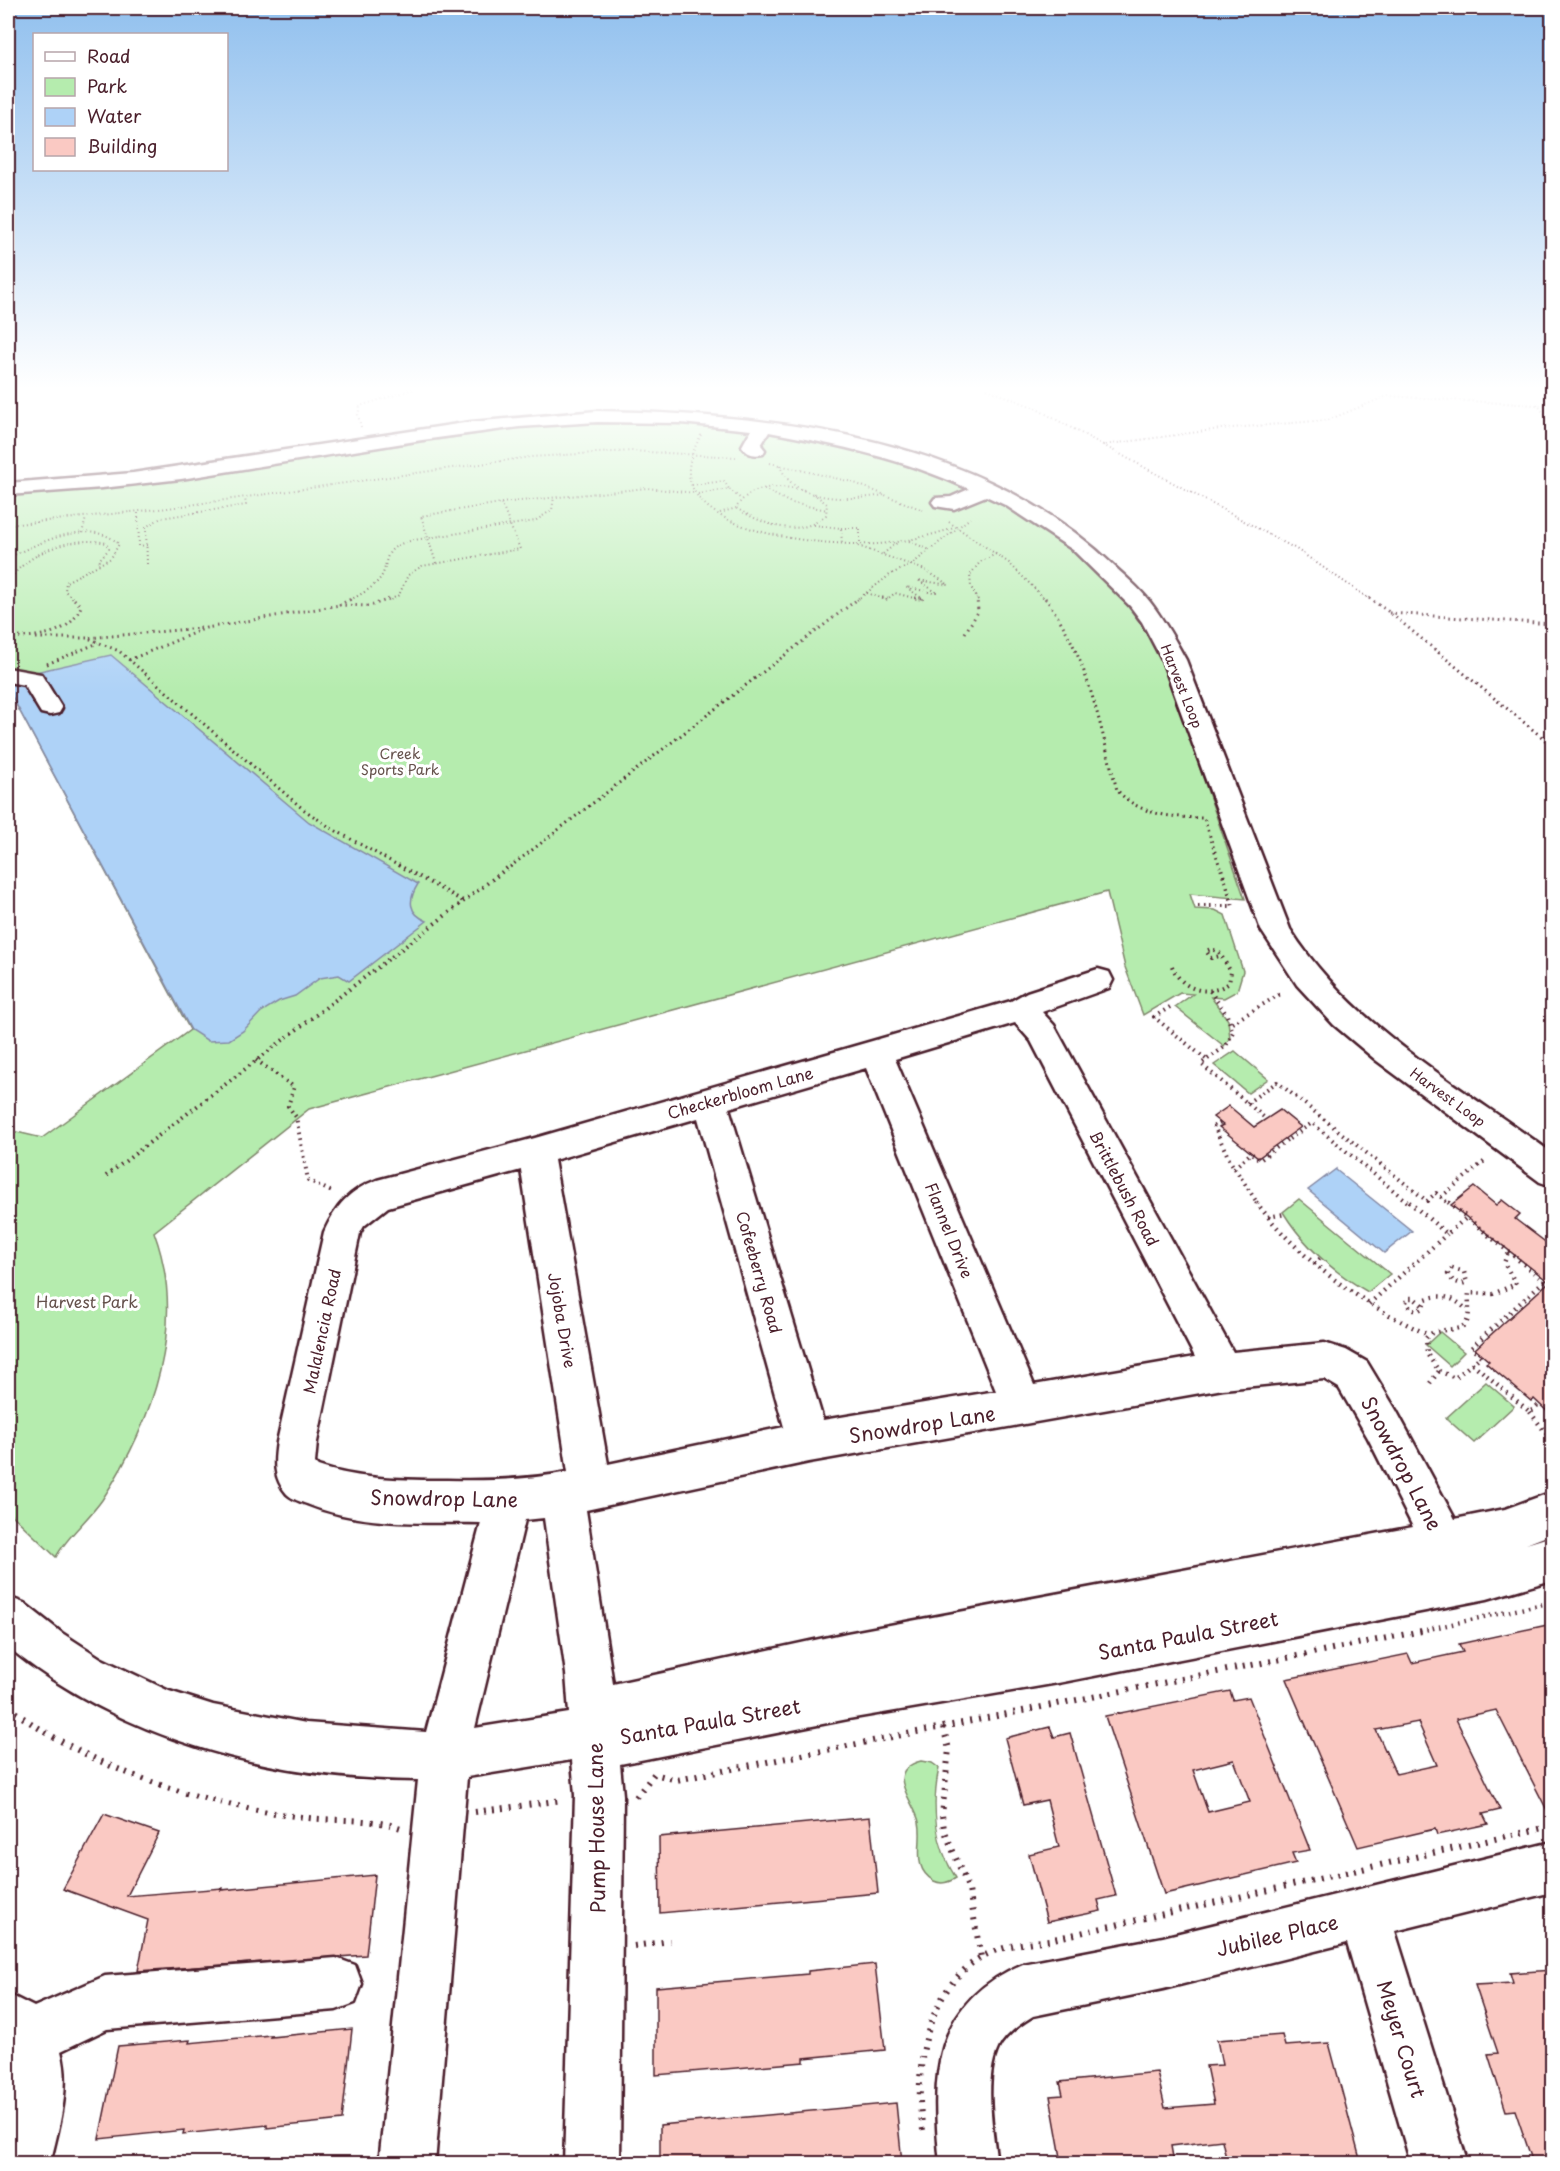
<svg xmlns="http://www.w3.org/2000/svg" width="1560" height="2171" font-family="'Playpen Sans',sans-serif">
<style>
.green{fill:#b5ecae;stroke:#80866c;stroke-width:1.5}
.water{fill:#aed2f7;stroke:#868aa5;stroke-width:1.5}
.building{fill:#fac9c3;stroke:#4a1f2b;stroke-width:1.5;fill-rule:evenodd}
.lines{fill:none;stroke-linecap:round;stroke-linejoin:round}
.minor-casing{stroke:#4a1f2b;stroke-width:5}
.path-far4{stroke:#4a1f2b;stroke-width:2;stroke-dasharray:1 3;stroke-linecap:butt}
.path-far3{stroke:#4a1f2b;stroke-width:3;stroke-dasharray:1.5 4;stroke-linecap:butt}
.path-far2{stroke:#4a1f2b;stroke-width:4;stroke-dasharray:1.5 4.5;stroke-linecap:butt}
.path-far1{stroke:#4a1f2b;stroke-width:4.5;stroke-dasharray:1.5 5;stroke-linecap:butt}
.path{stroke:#4a1f2b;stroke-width:6;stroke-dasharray:2 7;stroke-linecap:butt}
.minor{fill:#fff;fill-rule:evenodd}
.labels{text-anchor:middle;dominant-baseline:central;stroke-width:6;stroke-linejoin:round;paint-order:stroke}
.far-street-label{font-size:14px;fill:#4a1f2b;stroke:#fff}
.far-park-label{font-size:14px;fill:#65524c;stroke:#fff}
.street-label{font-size:16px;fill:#4a1f2b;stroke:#fff}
.park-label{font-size:16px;fill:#65524c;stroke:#fff}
.near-street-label{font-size:20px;fill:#4a1f2b;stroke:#fff}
</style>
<rect width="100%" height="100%" fill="#fff"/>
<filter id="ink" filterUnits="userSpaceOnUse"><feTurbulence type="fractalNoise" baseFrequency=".0167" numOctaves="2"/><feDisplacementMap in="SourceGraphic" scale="12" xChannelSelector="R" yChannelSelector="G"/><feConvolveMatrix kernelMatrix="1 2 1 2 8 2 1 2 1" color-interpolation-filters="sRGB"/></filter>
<g filter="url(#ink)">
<g class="green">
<path d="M653,423C839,432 1071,479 1163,662L1245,899L1190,894L1195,909L1215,910L1225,915L1243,971L1237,991L1224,998L1211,997L1228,1020L1230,1038L1224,1046L1175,1007L1193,994L1180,993L1143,1015L1125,967L1107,892L309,1109L154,1232C188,1324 153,1422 102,1500C88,1520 67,1536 56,1557L8,1511V1130L42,1138L190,1030L8,689V495L131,484L520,428L578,424Z"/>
<path d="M1235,1051L1268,1079L1248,1093L1214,1065Z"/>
<path d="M1299,1199L1390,1274L1368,1292C1333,1272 1304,1246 1283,1212Z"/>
<path d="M1440,1332L1464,1352L1450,1366L1426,1345Z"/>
<path d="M1486,1382L1514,1406L1474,1443L1446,1418Z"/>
<path d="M921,1761L932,1763L939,1768C931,1806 935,1845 956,1878C949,1882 942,1885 934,1881C910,1867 924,1843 919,1822C915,1802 882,1771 921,1761Z"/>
</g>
<g class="water">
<path d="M111,655L309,822L418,884C408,900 408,913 427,921L349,981L339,975L320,978L295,996L279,1001L261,1012L243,1031L229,1040L208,1041L191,1030L8,689V685L31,673Z"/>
<path d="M1336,1169V1170L1412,1231L1384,1253L1308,1190Z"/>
</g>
<g class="building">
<path d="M1229,1106L1254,1127L1280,1110L1301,1127L1258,1158L1219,1127L1223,1125L1213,1117Z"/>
<path d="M1474,1187L1496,1205L1502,1200L1520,1214L1515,1219L1552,1247V1416L1534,1399L1531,1401L1486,1363L1489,1361L1475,1349L1549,1282L1451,1205Z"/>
<path d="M1552,1624V1820L1496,1710L1456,1719L1500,1810L1483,1814L1488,1824L1437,1835L1435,1829L1358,1847L1286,1679L1408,1654L1412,1663L1463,1652L1459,1644ZM1418,1722L1437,1765L1396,1774L1376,1730Z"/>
<path d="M1230,1691L1233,1700L1249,1697L1310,1850L1292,1853L1296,1863L1164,1894L1105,1716ZM1234,1760L1250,1802L1208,1812L1193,1770Z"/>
<path d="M1050,1727L1054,1737L1070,1733L1116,1896L1098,1900L1101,1911L1047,1922L1029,1854L1059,1847L1047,1800L1023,1805L1005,1738Z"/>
<path d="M104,1814L159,1833L127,1896L222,1888L221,1890L375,1875L366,1955L138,1971L148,1920L63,1889Z"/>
<path d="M870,1817L878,1893L660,1913L659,1837Z"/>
<path d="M875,1964L885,2050L804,2058V2062L656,2075V1987L808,1974V1971Z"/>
<path d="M1552,1970V2163H1533L1515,2110L1506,2111L1488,2054L1498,2053L1475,1985L1513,1983L1510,1973Z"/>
<path d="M352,2029L342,2120L267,2128V2125L183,2134L184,2130L99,2139L118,2046L190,2040L189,2043L271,2035L270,2037Z"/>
<path d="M1282,2035L1285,2046L1329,2043L1361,2163H1227L1222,2140L1171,2146L1174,2163H1062L1050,2096L1063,2095L1060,2082L1157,2072L1165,2108L1214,2104L1206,2066L1222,2065L1217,2040Z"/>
<path d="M896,2103L902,2163H660V2125Z"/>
</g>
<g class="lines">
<defs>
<g id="minor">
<path d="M597,411C776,414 981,437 1115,567C1127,578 1140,589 1150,602C1164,620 1175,640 1186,660L1290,929C1351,1026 1462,1087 1552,1153V1186L1540,1182L1377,1061L1334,1025L1297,985L1261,930L1162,660L1142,622L1130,606L1073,550L1005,505L986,496L954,509L935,506L932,502L935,498L951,497L969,489C904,459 839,445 769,432L761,445L765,450L763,454C753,456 747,454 742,446L751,430L681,423L597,422L519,427L422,440L181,479L102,488L8,495V483L133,473L471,422Z"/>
<path d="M8,668L41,674L62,708L59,713L50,715L41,713L24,685L8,682Z"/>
<path d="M1098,969L1109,972L1113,980L1109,988L1042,1012L1054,1025L1233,1352L1324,1343L1346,1350L1367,1362L1396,1410L1455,1519L1505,1509L1552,1492V1534L1526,1544L1552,1536V1580L1487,1599L1058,1683L848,1719L620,1764L623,1795L620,2164H564L575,1795L572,1760L467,1777L435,2164H379L418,1780C272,1779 123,1740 8,1647V1597L24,1603L62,1633L102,1659L169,1691L213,1705L306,1723L426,1732L481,1523C424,1522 362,1527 307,1504C301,1502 292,1499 287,1494C273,1478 274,1462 277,1442L324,1232C336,1206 349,1190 377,1180L535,1138L1011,1001L1027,992ZM1015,1023L1031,1041L1195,1357L1034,1385L895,1059ZM866,1068L996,1391L823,1420L729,1108ZM698,1118L784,1427L608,1464L554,1160ZM521,1170L568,1472C527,1480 488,1481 447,1480C403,1480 360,1480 318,1466L315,1463L317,1442L360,1233L364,1226L388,1207ZM1324,1379L1339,1388L1368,1438L1413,1527L847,1633L613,1684L586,1510L809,1462L1223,1389ZM544,1518L566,1674L569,1713L475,1728L525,1520Z"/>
<path d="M1552,1842V1892L1395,1931L1468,2164H1411L1347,1943L1163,1989L1033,2016C1021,2023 1009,2032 1001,2043C982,2073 993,2130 997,2164H940C931,2077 931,2003 1023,1964L1163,1937Z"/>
<path d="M336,1958L355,1965L362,1984L355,2003L336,2010L107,2029L61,2051C71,2088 59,2127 50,2164H8L9,2085L8,1994L34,2007L105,1976Z"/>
</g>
</defs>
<use href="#minor" class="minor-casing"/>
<g class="path-far4">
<path d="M987,389L1033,407L1103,445L1220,429L1328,420L1387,396L1552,406"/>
<path d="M1537,404L1552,424"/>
<path d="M361,427L358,415L360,406L414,389"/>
<path d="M701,435C695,447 688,460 689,474C695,537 831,546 878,544C904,542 929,536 954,528"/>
<path d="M1103,445L1296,549L1371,600"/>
<path d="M770,463L852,482L923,510"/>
<path d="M780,465C792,504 852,500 885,495"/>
<path d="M692,485L724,481L729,489"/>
<path d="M764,489L791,503L828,510"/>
<path d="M804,490C779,485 750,484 736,508C764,525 799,539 826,515L827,504L813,493"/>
<path d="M698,494L729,489L741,499"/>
<path d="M501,503L647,488L695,493"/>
<path d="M138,513L139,546L147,545"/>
<path d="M720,513L736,508"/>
<path d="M949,522L1009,563L1046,600"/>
<path d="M8,525L168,508L530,457L631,451L736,457"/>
<path d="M814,525L841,528L842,544"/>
<path d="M841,528H860V545"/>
<path d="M82,533L86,518"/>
<path d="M909,541L930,550"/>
<path d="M858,546L925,570L949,585L918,580L936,592L934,593L906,587L923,599L921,600"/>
<path d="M883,554L898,542"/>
<path d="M8,558C38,543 91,517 119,544L111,558L66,582L65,591L75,600"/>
<path d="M436,563L428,538L535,521L552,510L554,497"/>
<path d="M147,564L146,527L161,518L246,505L245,498"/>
<path d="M9,581C27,552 74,535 106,543L109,549L99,560L101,563"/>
<path d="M867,593L886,600"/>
<path d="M350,600C361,594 374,588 381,577C385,571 385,565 387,558C392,542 413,540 428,538L421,516L501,503L520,549L422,566L408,575L399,595L390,600"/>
<path d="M857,600L891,574L911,565L970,518"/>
<path d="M886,600L895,593L921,600"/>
<path d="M978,600L971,587L970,575L980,562L996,554"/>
</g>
<g class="path-far3">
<path d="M882,598H888"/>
<path d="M915,598H922"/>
<path d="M1045,598C1088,655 1099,723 1117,790C1140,816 1171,817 1204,818L1220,867"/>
<path d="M1369,598L1389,612L1543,738"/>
<path d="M339,605L370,606L392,598"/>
<path d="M339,605L353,598"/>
<path d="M1389,613L1552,624"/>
<path d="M201,628L88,638L119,651L303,809L331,828L401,867"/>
<path d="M965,633L978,612L977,598"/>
<path d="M8,637C34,638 72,635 81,606L73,598"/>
<path d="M36,638H88"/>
<path d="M129,660L206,628L339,605"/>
<path d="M47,664L98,643"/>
<path d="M1552,727L1543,738L1552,747"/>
<path d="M510,867L859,598"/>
</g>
<g class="path-far2">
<path d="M398,865L463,901"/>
<path d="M1198,906H1233L1220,865"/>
<path d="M1172,966C1181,990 1208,998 1229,983L1231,972L1219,952L1211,949L1206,951L1211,958L1220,956"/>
<path d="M1210,991L1227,1015L1233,1032L1226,1046L1201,1064L1266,1119"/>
<path d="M1170,1007L1154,1017L1207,1060"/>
<path d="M1232,1023L1282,993"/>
<path d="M256,1060L294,1087L288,1106L296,1117L308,1180L334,1193"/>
<path d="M1247,1103L1277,1082L1427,1201L1436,1193L1449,1204"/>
<path d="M1220,1123L1214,1126L1230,1161L1258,1204"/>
<path d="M1289,1139L1312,1123L1410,1204"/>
<path d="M1234,1168L1251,1153L1260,1160L1288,1139"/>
<path d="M106,1176L511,865"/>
<path d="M1441,1197L1486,1160"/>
</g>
<g class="path-far1">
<path d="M1256,1202C1303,1263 1360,1303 1429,1335"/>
<path d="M1409,1202L1447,1234L1466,1218"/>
<path d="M1268,1217L1285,1214"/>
<path d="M1314,1264L1321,1258"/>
<path d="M1452,1268L1464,1272L1467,1282L1462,1284L1453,1281L1448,1274Z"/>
<path d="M1369,1304L1447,1234"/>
<path d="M1422,1305L1414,1298H1408L1406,1302L1411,1309L1417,1311L1422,1308L1426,1299C1442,1293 1455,1298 1467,1310"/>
<path d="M1472,1363L1530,1412L1538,1405"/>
<path d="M1439,1371L1455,1378L1481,1356L1471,1348L1544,1281L1448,1202"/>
<path d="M1430,1383L1439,1371L1427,1354L1426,1338C1436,1324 1465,1336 1468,1318C1470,1310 1468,1301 1469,1293L1493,1294L1516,1284L1504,1263L1508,1252"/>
<path d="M1530,1412L1552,1441"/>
<path d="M1420,1631L1552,1602"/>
</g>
<g class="path">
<path d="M8,1707C93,1770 197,1803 301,1817C335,1822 368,1817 401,1828"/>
<path d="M943,1727L949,1749L942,1815L944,1829L969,1890L981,1957"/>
<path d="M636,1797L654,1774L677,1780L1427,1630"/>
<path d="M475,1812L563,1800"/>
<path d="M634,1946L670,1941"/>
<path d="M923,2130C913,2071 925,1994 978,1959C999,1946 1025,1943 1049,1940L1552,1826"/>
</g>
<use href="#minor" class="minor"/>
</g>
</g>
<linearGradient id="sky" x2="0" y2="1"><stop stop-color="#91c0ee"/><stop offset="0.56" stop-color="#fff"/><stop offset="1" stop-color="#fff" stop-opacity="0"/></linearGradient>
<rect width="1560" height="693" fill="url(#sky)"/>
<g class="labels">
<g class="far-street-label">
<text transform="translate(1182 686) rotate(68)">Harvest Loop</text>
<text transform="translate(1448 1097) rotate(36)">Harvest Loop</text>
</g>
<g class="far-park-label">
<text x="400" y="753">Creek<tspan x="400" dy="16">Sports Park</tspan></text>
</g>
<g class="street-label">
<text transform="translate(740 1092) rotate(-16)">Checkerbloom Lane</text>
<text transform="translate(1125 1188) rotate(62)">Brittlebush Road</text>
<text transform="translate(950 1230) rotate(68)">Flannel Drive</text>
<text transform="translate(760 1272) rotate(74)">Cofeeberry Road</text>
<text transform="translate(563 1320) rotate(80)">Jojoba Drive</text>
<text transform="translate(321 1331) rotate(-78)">Malalencia Road</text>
</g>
<g class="park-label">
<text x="87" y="1301">Harvest Park</text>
</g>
<g class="near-street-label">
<text transform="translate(922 1424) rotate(-9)">Snowdrop Lane</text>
<text transform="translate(1402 1463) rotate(62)">Snowdrop Lane</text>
<text transform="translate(444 1498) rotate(1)">Snowdrop Lane</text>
<text transform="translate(1188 1635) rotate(-11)">Santa Paula Street</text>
<text transform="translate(710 1721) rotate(-10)">Santa Paula Street</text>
<text transform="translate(596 1828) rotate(-91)">Pump House Lane</text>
<text transform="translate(1277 1935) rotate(-13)">Jubilee Place</text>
<text transform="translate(1402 2039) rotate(73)">Meyer Court</text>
</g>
</g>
<rect width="1560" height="2171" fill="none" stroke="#fff" stroke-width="30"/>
<rect x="15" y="15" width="1530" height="2141" fill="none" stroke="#4a1f2b" stroke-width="2" filter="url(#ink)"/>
<rect x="33" y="33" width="195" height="138" fill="#ffffff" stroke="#b7a5aa" stroke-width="1.5"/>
<rect x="45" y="52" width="30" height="9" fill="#ffffff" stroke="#b7a5aa" stroke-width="1.5"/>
<text x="87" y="63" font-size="18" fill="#4a1f2b">Road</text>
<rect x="45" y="78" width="30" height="18" fill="#b5ecae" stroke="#b7a5aa" stroke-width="1.5"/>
<text x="87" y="93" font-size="18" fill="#4a1f2b">Park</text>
<rect x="45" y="108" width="30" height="18" fill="#aed2f7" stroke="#b7a5aa" stroke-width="1.5"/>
<text x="87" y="123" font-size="18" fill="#4a1f2b">Water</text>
<rect x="45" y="138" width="30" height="18" fill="#fac9c3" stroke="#b7a5aa" stroke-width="1.5"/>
<text x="87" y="153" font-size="18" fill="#4a1f2b">Building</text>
</svg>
